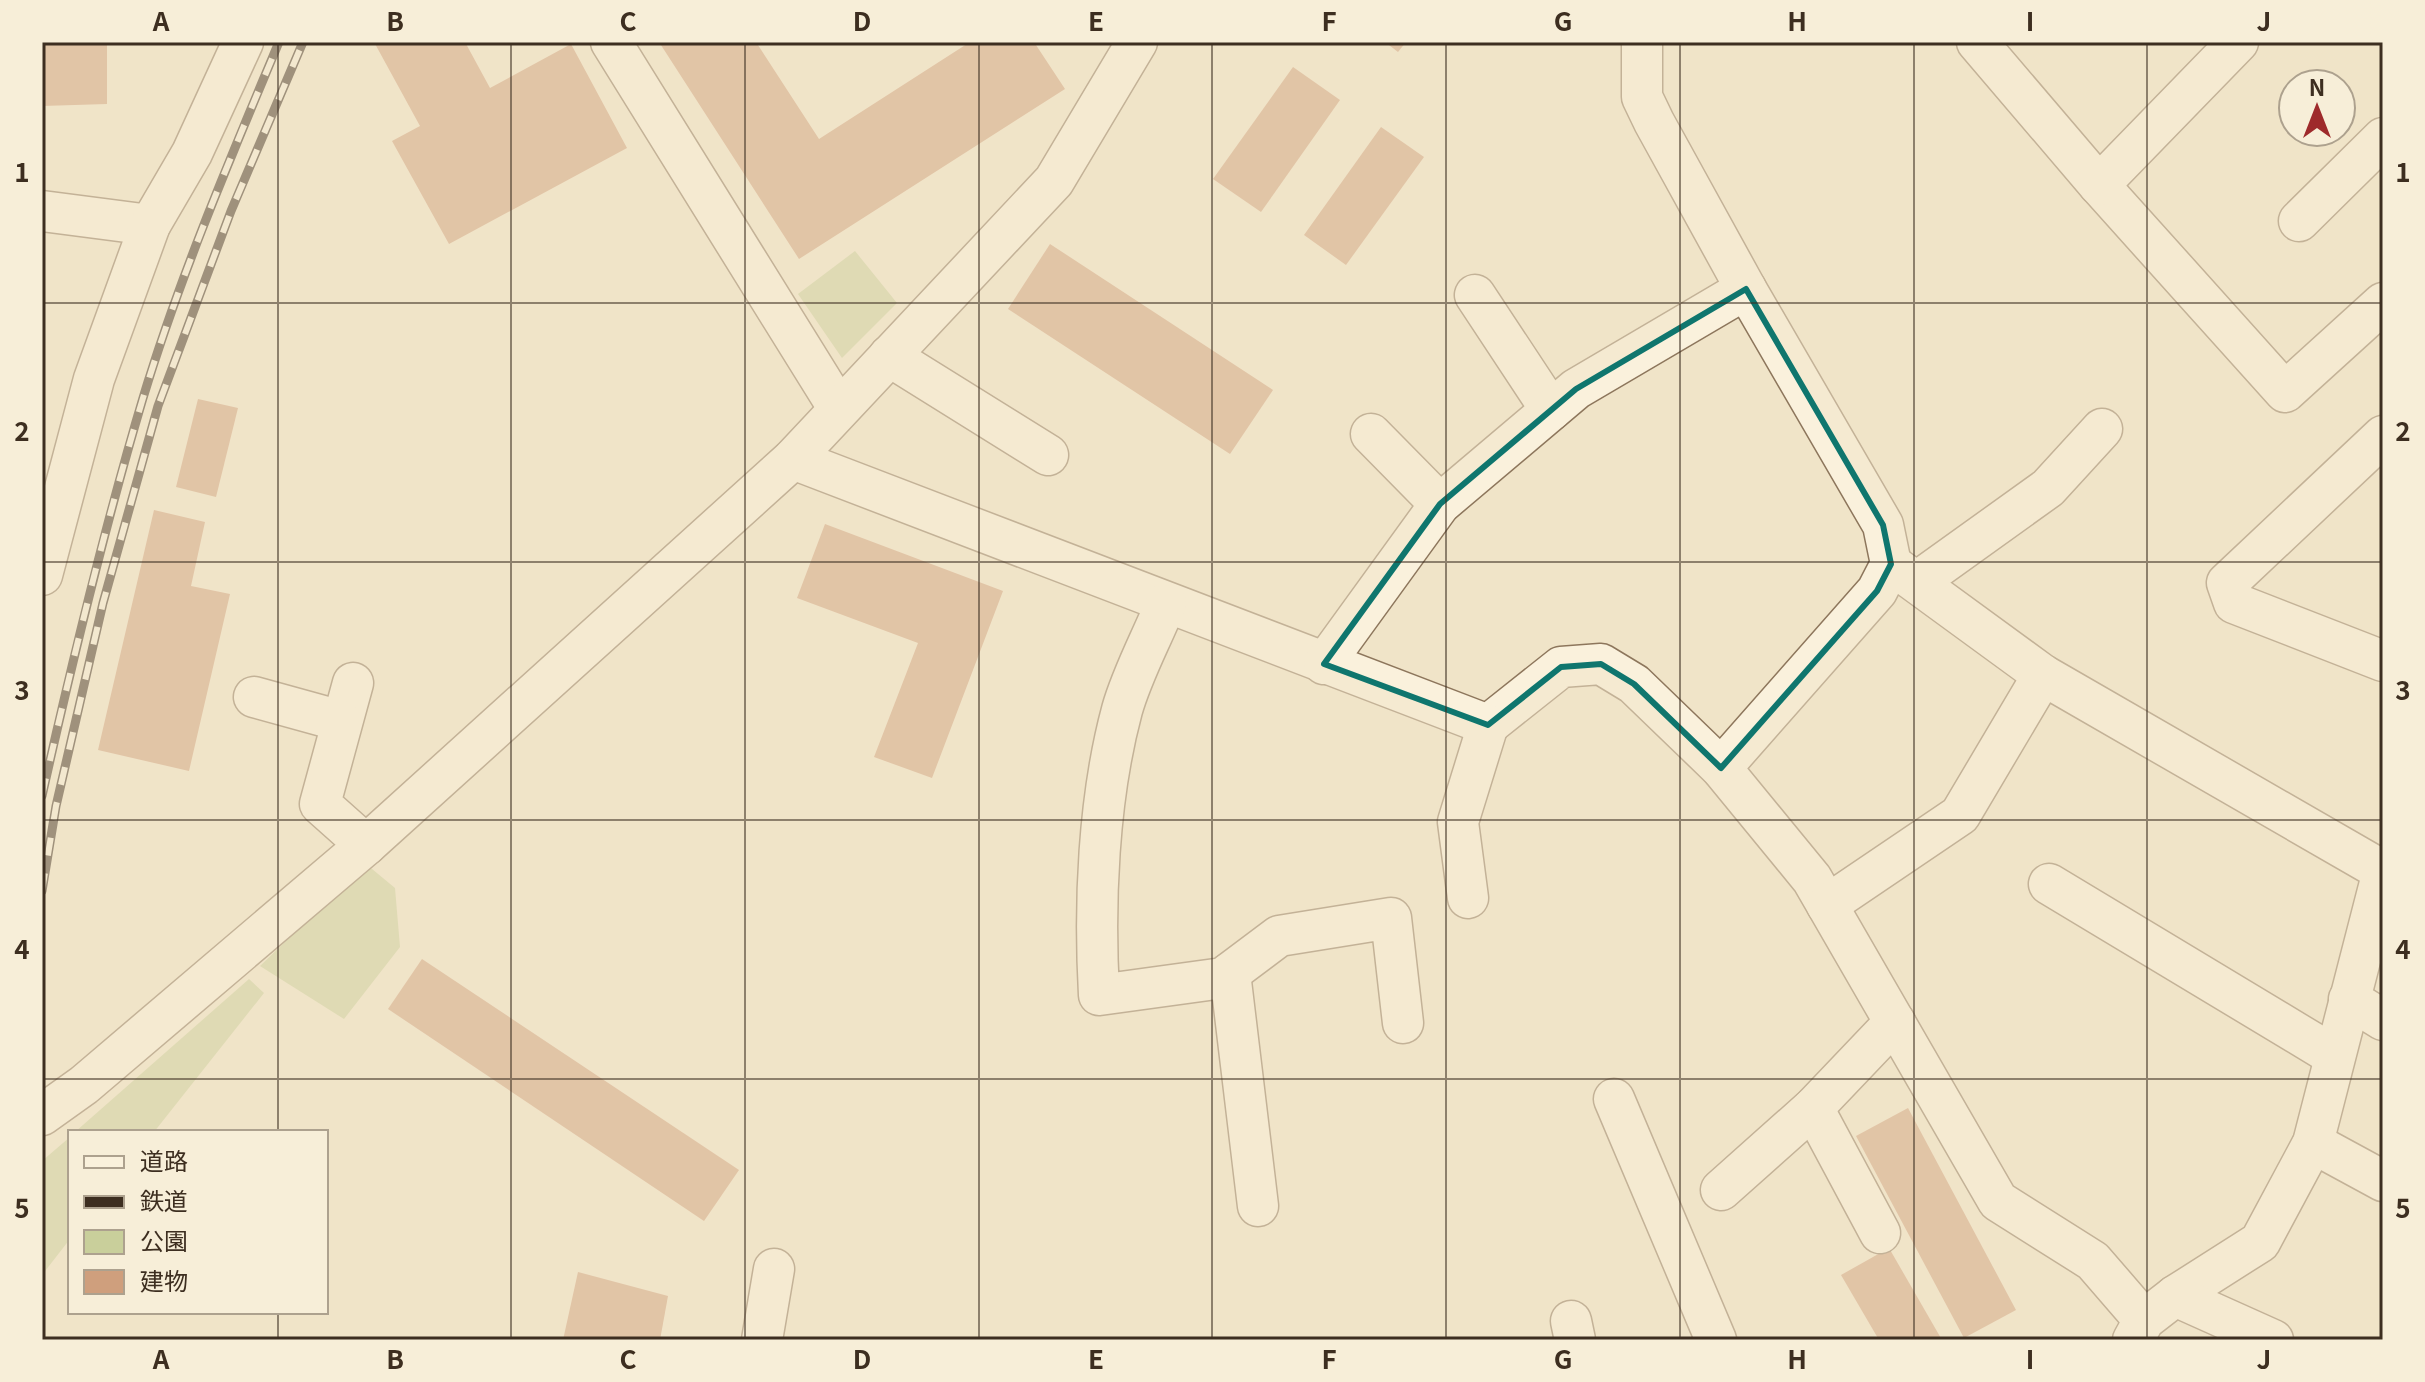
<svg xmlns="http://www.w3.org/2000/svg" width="2425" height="1382" font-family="Georgia,'Noto Sans JP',serif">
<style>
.green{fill:#c9cf9b}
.building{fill:#cf9f7d}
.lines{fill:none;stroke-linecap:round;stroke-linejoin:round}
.minor-casing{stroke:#8d765c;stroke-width:43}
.minor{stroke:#faf1dc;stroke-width:40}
.rail-casing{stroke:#3d2e20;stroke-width:9}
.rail{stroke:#f7eed8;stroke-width:6;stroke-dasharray:18;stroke-linecap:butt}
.marked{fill:none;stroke:#0f766e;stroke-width:6;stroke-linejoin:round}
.grid{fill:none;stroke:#3d2e20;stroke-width:2;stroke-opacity:0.55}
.neatline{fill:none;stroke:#3d2e20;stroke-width:3}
.grid-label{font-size:26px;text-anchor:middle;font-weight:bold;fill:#3d2e20}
</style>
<rect width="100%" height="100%" fill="#f0e4c8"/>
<g class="green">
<path d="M855,251L897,303L842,358L798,294Z"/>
<path d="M366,864L395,888L400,947L344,1019L260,966Z"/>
<path d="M249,979L264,993L154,1132H75Z"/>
<path d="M70,1137V1239L42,1275V1161Z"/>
</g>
<g class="building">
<path d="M42,42H107V104L42,106Z"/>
<path d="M374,42H465L490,88L571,44L627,148L449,244L392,141L420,126Z"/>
<path d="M659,42H756L819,139L970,42H1034L1065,89L799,259Z"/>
<path d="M1385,42H1406L1398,52Z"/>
<path d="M1293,67L1340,100L1261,212L1213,179Z"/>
<path d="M1381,127L1424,157L1346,265L1304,235Z"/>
<path d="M1050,244L1273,390L1230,454L1008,309Z"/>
<path d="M198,399L238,408L216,497L176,487Z"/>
<path d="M154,510L205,522L191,586L230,594L189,771L98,750Z"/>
<path d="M825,524L1003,591L932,778L874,757L918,643L797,598Z"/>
<path d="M422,959L739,1170L704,1221L388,1009Z"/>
<path d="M1908,1108L2016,1310L1964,1338L1856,1136Z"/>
<path d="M1889,1248L1942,1340H1879L1841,1275Z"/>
<path d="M578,1272L668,1296L660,1340H563Z"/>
</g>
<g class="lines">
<defs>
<g id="minor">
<path d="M611,42L839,409"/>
<path d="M1642,42V97L1654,122L1746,289L1883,525L1891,564L1877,591L1721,768"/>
<path d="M1977,42L2099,185L2285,392L2383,303"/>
<path d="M2099,185L2238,42"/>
<path d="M42,211L150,225"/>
<path d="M2299,221L2383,138"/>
<path d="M1475,295L1551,410"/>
<path d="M889,356L1048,455"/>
<path d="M1371,434L1440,504"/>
<path d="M2383,436L2227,583L2234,603L2383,661"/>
<path d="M793,459L1488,725L1561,667L1601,664L1634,684L1721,768L1812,879L1998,1201L2093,1261L2144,1320"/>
<path d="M1891,564L2043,675L2383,871L2313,1143L2260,1242L2175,1296L2144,1320L2133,1340"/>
<path d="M42,575L94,379L150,225L192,153L243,42"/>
<path d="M1917,582L2048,488L2102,429"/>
<path d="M1166,603C1152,638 1132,674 1122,710C1098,799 1094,904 1099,995L1223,978L1279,936L1391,918L1403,1023"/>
<path d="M1324,664L1440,504L1576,389L1746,289"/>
<path d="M353,683L320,804L366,845"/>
<path d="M254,697L341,721"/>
<path d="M2049,884L2333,1055"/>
<path d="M1468,898L1458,822L1488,725"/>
<path d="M1827,905L1960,815L2043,675"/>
<path d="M1230,973L1258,1206"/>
<path d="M2349,999L2383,1020"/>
<path d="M1614,1099L1716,1340"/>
<path d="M1813,1108L1880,1233"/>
<path d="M42,1115L84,1085L366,845L793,459L1054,181L1137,42"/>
<path d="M2313,1143L2383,1181"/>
<path d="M1721,1190L1813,1108L1895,1022"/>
<path d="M2175,1296L2273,1340"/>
<path d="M1571,1321L1575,1340"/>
<path d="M762,1340L774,1269"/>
</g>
</defs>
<use href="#minor" class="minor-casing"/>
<use href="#minor" class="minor"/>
<defs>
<g id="rail">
<path d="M42,796C72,662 104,529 143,398C180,276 230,159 279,42"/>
<path d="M42,891L56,806L103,603L158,406L231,211L303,42"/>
</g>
</defs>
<use href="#rail" class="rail-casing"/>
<use href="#rail" class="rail"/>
</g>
<path d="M0 0H2425V1382H0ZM1746,289L1883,525L1891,564L1877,591L1721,768L1634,684L1601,664L1561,667L1488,725L1324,664L1440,504L1576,389Z" fill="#f0e4c8" fill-opacity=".55" fill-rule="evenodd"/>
<path class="marked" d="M1746,289L1883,525L1891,564L1877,591L1721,768L1634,684L1601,664L1561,667L1488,725L1324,664L1440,504L1576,389Z"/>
<path class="grid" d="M278,42V1132M511,42V1340M745,42V1340M979,42V1340M1212,42V1340M1446,42V1340M1680,42V1340M1914,42V1340M2147,42V1340M42,303H2383M42,562H2383M42,820H2383M42,1079H2383M278,1312V1340"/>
<rect width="2425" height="1382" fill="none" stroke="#f7eed8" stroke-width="88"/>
<rect x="68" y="1130" width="260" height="184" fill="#f7eed8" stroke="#ada18e" stroke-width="2"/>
<rect x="84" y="1156" width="40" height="12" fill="#faf1dc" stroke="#ada18e" stroke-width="2"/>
<text x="140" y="1170" font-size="24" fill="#3d2e20">道路</text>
<rect x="84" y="1196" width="40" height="12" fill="#3d2e20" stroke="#ada18e" stroke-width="2"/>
<text x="140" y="1210" font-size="24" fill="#3d2e20">鉄道</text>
<rect x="84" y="1230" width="40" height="24" fill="#c9cf9b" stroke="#ada18e" stroke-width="2"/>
<text x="140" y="1250" font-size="24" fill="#3d2e20">公園</text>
<rect x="84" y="1270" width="40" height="24" fill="#cf9f7d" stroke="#ada18e" stroke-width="2"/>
<text x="140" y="1290" font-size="24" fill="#3d2e20">建物</text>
<g transform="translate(2317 108)"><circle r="38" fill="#f7eed8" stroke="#ada18e" stroke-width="2"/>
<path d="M0-6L14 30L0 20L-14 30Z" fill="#9e2a2b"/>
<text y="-12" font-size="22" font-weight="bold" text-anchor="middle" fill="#3d2e20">N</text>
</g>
<rect x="44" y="44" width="2337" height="1294" class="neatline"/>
<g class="grid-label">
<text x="161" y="31">A</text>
<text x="395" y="31">B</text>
<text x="628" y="31">C</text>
<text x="862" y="31">D</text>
<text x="1096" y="31">E</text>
<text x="1329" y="31">F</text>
<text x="1563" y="31">G</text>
<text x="1797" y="31">H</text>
<text x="2030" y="31">I</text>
<text x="2264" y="31">J</text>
<text x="22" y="182">1</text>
<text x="2403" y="182">1</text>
<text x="22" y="441">2</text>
<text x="2403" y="441">2</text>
<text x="22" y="700">3</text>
<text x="2403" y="700">3</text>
<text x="22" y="959">4</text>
<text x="2403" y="959">4</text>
<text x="22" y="1218">5</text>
<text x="2403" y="1218">5</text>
<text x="161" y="1369">A</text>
<text x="395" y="1369">B</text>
<text x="628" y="1369">C</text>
<text x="862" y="1369">D</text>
<text x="1096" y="1369">E</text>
<text x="1329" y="1369">F</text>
<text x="1563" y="1369">G</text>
<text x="1797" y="1369">H</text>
<text x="2030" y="1369">I</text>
<text x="2264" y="1369">J</text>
</g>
</svg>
